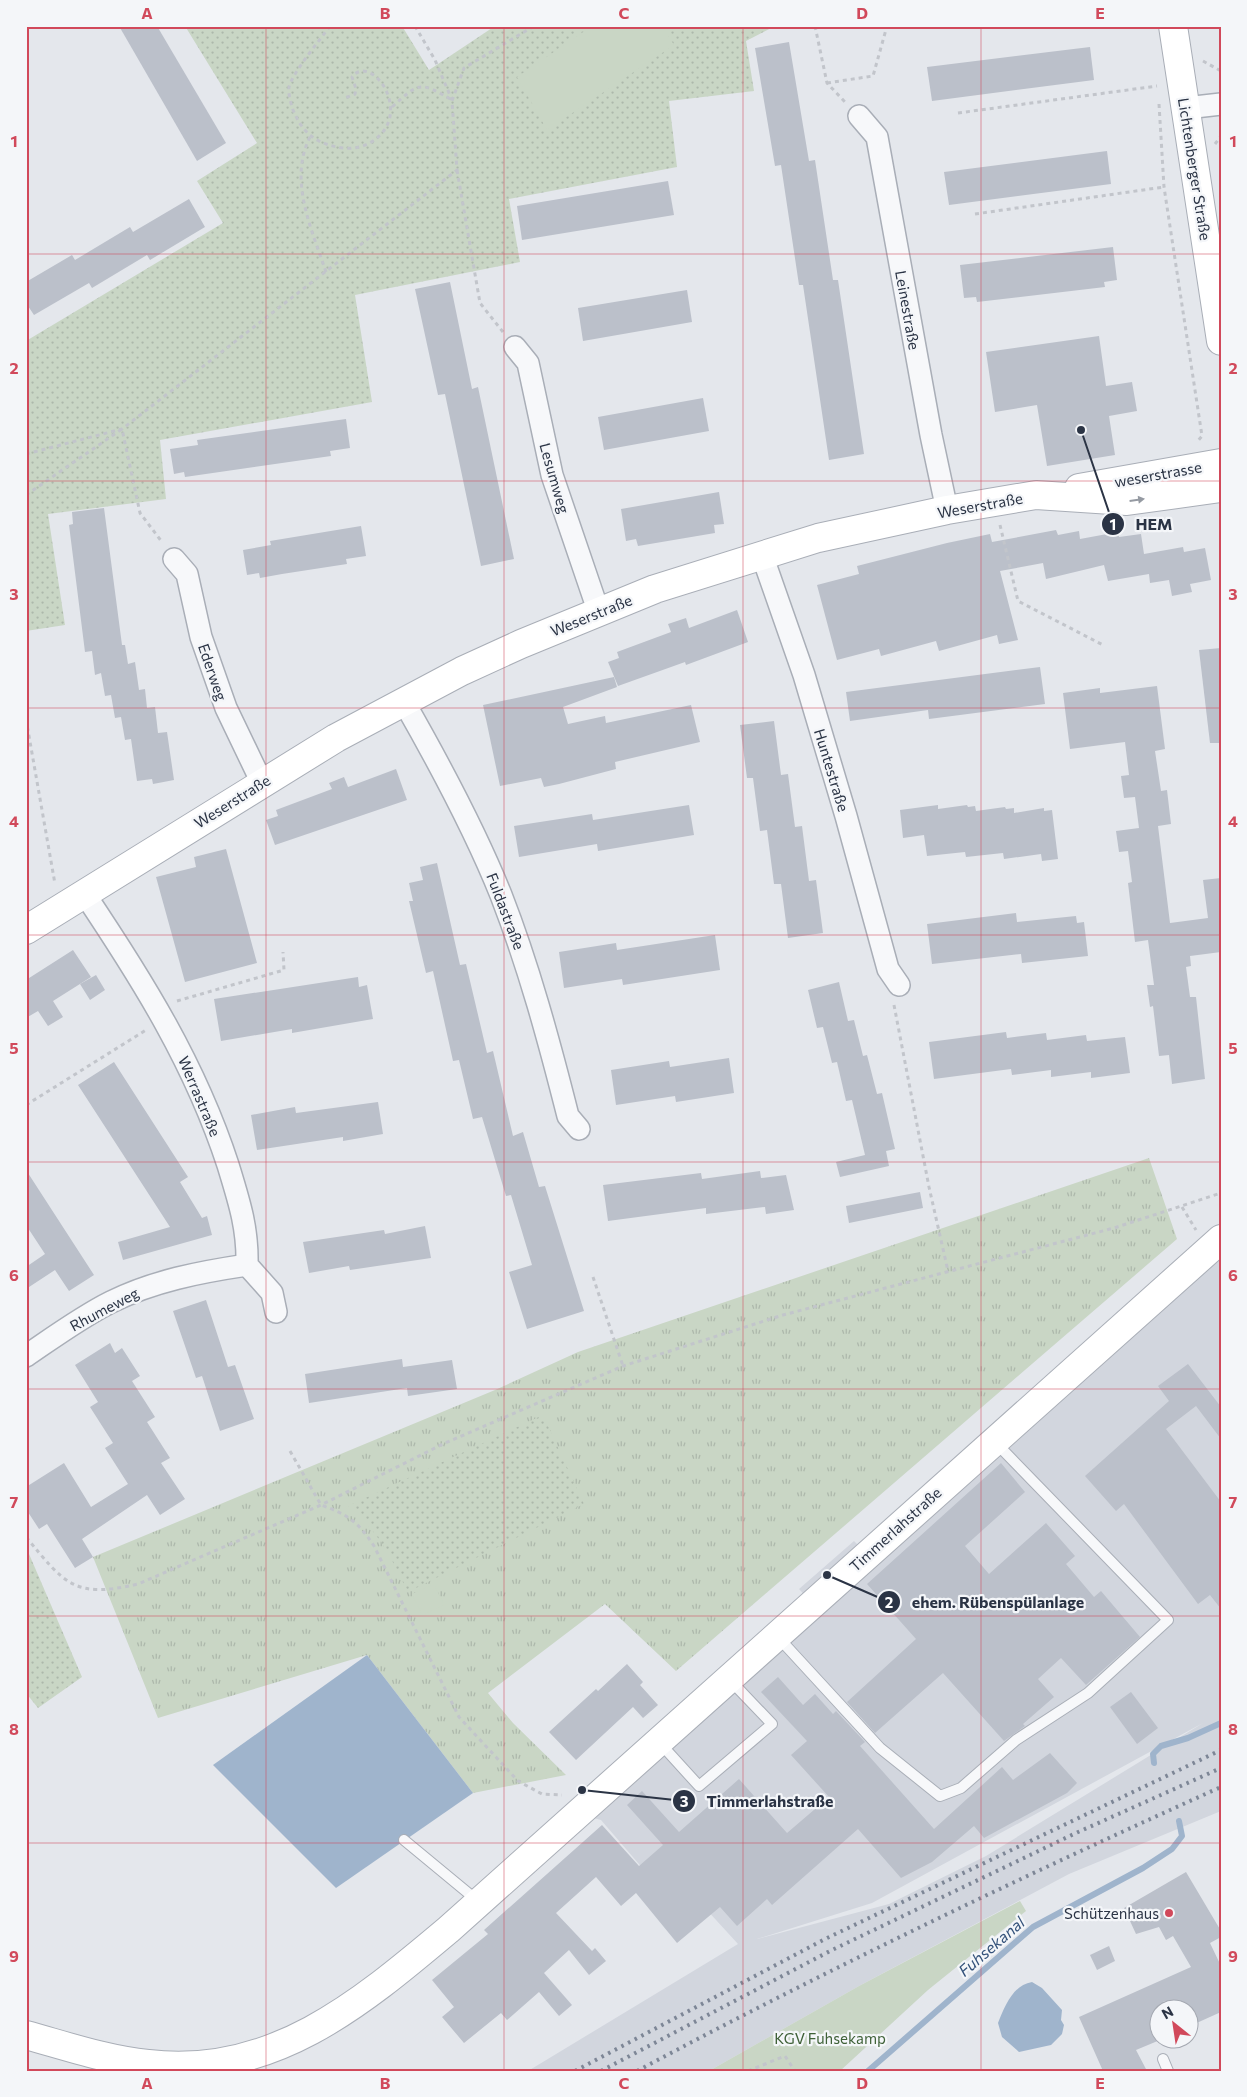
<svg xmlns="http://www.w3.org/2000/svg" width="1247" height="2097" font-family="Commissioner,sans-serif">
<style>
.built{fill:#d2d6de;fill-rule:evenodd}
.grass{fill:url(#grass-tufts)}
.park{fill:url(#park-dots)}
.garden{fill:#c9d6c5}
.water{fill:#9fb4cc}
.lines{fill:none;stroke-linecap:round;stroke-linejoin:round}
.stream{stroke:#9fb4cc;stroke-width:6}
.building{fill:#bbc0ca}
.lane-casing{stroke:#a9aeb7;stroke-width:12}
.street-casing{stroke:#a9aeb7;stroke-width:24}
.secondary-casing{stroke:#a9aeb7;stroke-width:30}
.path{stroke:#c2c5cb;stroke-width:3;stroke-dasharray:4 4;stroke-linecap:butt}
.lane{stroke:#f7f8fa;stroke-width:10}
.street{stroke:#f7f8fa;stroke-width:21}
.secondary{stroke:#fff;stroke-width:28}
.rail{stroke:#7d8696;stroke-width:4;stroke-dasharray:2.5 5;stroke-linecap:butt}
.oneway{fill:#959aa2}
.grid{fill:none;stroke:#d1495b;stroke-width:1;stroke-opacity:0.55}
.poi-dot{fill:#d1495b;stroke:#f4f6f9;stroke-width:2}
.labels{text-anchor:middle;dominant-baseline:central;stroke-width:4.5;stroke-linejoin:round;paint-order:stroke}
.street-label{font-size:15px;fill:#2b3445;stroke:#f4f6f9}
.poi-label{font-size:15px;fill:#2b3445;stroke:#f4f6f9;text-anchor:end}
.park-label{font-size:15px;fill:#3f6138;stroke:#f4f6f9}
.water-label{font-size:16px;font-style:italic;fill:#34527a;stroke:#f4f6f9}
.leader{fill:none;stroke:#2b3445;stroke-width:2}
.callout-dot{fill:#2b3445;stroke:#f4f6f9;stroke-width:2}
.mark-label{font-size:15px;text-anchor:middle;font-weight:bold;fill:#fff}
.callout-label{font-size:16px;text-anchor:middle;font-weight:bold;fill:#2b3445;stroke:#f4f6f9;stroke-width:4.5;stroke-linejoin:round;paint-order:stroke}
.neatline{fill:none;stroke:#d1495b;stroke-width:2}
.grid-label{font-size:16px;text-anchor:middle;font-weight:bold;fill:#d1495b}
</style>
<defs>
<pattern id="grass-tufts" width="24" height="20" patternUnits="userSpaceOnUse" patternTransform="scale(1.25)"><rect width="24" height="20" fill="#c9d6c5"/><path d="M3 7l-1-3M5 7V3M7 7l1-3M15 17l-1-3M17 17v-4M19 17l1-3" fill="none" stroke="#adb8ab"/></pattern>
<pattern id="park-dots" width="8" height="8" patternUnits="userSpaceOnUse" patternTransform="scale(1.25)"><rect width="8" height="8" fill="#c9d6c5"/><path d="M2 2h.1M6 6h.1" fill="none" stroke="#adb8ab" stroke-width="1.8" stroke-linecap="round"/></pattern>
</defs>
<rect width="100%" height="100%" fill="#e4e7ec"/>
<path class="built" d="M1221,1240V1811L1069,1874L859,1986L709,2071H528L738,1944L673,1873L657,1885L601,1820L578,1814L812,1603L799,1589L854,1541L867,1554ZM1203,1723L986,1856L889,1904L757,1939L872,1903Z"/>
<path class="grass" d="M1149,1158L1177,1239L676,1671L605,1604L488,1693L513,1723L566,1775L473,1793L367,1655L158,1718L93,1557L495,1390L578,1352Z"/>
<g class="park">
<path d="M185,26H402L429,70L495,26H775L746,41L754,91L669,101L677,167L509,199L520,262L355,295L372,402L160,440L166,499L48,514L65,625L26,631V341L223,223L197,181L257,143Z"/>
<path d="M543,1415L584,1504L408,1592C389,1554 381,1535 348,1506Z"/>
<path d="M26,1547L82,1677L38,1708L26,1693Z"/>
</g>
<g class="garden">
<path d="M592,26H662L674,45L547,130L517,77Z"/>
<path d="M434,1584L444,1605L422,1615L412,1594Z"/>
<path d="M1020,1901L1026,1911L928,1990L840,2071H709L859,1986Z"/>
</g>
<g class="water">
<path d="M367,1655L473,1793L336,1888L213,1765Z"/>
<path d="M1032,1982L1042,1988L1062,2010L1061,2020L1064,2025L1062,2034L1051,2045L1019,2052L1002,2037L998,2023C1005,2006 1013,1985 1032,1982Z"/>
</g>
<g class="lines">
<g class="stream">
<path d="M1154,1763L1153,1754L1161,1746L1188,1738L1221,1723"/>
<path d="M868,2071L1033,1927L1143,1868L1172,1849L1182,1836L1179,1821"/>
</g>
</g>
<g class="building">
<path d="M119,26H157L226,143L197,161Z"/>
<path d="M789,42L809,161L815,160L833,280H838L864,454L829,460L803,285H799L781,165L775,166L755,48Z"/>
<path d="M1090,47L1094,80L932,101L927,67Z"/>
<path d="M1107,151L1111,184L949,205L944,172Z"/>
<path d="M668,181L674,215L522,240L517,206Z"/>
<path d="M189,199L205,227L150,260L147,255L92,288L89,283L34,315L26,303V282L72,255L75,260L130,227L133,232Z"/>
<path d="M1113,247L1117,280L1104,282L1105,287L977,302L976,297L964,298L960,265Z"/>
<path d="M450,282L472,389L478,387L514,559L481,566L445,394L438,395L415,289Z"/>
<path d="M687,290L692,322L583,341L578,308Z"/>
<path d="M1099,336L1106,386L1132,382L1137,411L1109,416L1115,455L1047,466L1037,405L995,412L986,352Z"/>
<path d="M703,398L709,431L604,450L598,417Z"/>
<path d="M346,419L350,448L330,451L331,456L185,477L184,472L174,474L170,449L198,445L197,440Z"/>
<path d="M719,492L724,524L714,525L715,533L638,546L636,539L626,541L621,509Z"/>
<path d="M104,508L122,645H125L128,664L135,662L139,690L145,689L147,708L155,707L158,733L167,732L174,780L153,784L152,779L137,781L131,739L125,740L121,717L115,718L111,695L105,696L101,673L95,675L92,651L85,652L69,525L73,524L72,512Z"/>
<path d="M361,526L366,556L346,559L347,564L282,574L260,578L259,573L247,575L243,550L271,545L270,541Z"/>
<path d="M1056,530L1058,535L1079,531L1080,539L1118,532L1119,537L1141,534L1144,554L1183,547L1184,552L1205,548L1211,580L1190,584L1192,592L1172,596L1169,580L1150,583L1149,574L1108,581L1104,565L1046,579L1043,563L1000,571L1018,640L999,644L997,635L939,651L936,641L881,656L879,649L837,660L817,585L859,574L857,566L947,543L990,534L992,542Z"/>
<path d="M737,610L748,642L686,665L685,662L618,686L608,662L619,658L617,652L671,632L668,624L686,618L689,628Z"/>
<path d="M1221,648V743H1210L1199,650Z"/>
<path d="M1040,667L1045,704L929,719L928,710L850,721L846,692Z"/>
<path d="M614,677L617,687L563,707L568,724L605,716L606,723L691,705L700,742L615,762L616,769L559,784L544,787L541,778L500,786L483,705Z"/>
<path d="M1157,686L1165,749L1155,751L1161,791L1167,790L1171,824L1158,826L1170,923L1208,918L1203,880L1221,878V952L1190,956L1191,966L1186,967L1190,997H1196L1205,1079L1172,1084L1169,1055L1159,1056L1153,1006L1150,1007L1147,985H1154L1148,940L1135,942L1128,883L1132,882L1128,851L1119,852L1116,831L1139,828L1135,797L1124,798L1121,776L1129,775L1125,742L1070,749L1063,693L1100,688V693Z"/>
<path d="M774,721L781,775L788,774L795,827L802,826L809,881L816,880L823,933L788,938L781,884H774L767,830L760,831L753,778H747L740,725Z"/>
<path d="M396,769L407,800L275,845L266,820L278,816L276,810L332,789L329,783L344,777L348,787Z"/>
<path d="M689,805L694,835L598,851L597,844L519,857L514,826L592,814L593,820Z"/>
<path d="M938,805V809L967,805L968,807L975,806L976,811L1005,807L1006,809L1014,808V813L1044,808V811L1052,810L1058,859L1042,861L1041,854L1004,859L1003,853L966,857L965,852L927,856L924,835L903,838L900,810Z"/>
<path d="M226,849L257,963L185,982L156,877L196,867L194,857Z"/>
<path d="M437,863L460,965L466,964L487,1053L493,1051L513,1136L523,1132L539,1187L545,1186L584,1311L527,1329L509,1272L532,1265L511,1195L506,1196L482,1117L473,1119L459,1060L453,1061L433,971L426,973L409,901H413L409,883L423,880L420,867Z"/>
<path d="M1016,913L1017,922L1076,916L1077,923L1084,922L1088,956L1022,963L1021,954L932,964L927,924Z"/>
<path d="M715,935L720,970L623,985L622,979L564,988L559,952L616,943L617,950Z"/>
<path d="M73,950L91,977L53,1001L63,1017L48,1026L38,1011L26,1018V980Z"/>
<path d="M96,975L105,990L90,1000L80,984Z"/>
<path d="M358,977L359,987L367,985L373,1019L292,1033V1029L221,1041L214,999Z"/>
<path d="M839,982L848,1021L854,1020L863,1056L867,1055L877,1094L882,1093L895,1149L886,1151L889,1166L840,1177L836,1162L865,1155L852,1100L846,1101L837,1062L832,1063L823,1027L817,1028L808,990Z"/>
<path d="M1006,1032L1007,1038L1046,1033L1047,1040L1086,1035L1087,1041L1125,1037L1130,1073L1091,1078V1072L1051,1077V1070L1012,1075L1011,1069L934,1079L929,1042Z"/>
<path d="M729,1058L734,1093L676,1102L675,1096L616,1105L611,1070L669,1061L670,1067Z"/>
<path d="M114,1062L188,1177L180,1182L202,1218L207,1216L212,1235L123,1260L118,1242L170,1227L78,1085Z"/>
<path d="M378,1102L383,1134L343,1141V1137L257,1150L251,1115L295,1107L296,1113Z"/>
<path d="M26,1170L94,1275L69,1291L55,1270L26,1289V1267L45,1254L26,1225Z"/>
<path d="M760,1171L761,1178L786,1175L794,1210L766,1214L765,1207L706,1214V1208L608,1221L603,1185L701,1173L702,1179Z"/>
<path d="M920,1192L923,1208L849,1223L846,1206Z"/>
<path d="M425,1226L431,1258L350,1270L349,1266L309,1273L303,1242L384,1230L385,1234Z"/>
<path d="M206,1300L228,1367L235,1365L254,1419L220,1431L202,1376L196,1378L173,1311Z"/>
<path d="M110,1343L115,1353L122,1348L140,1376L132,1381L155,1417L147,1422L170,1458L161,1463L185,1499L160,1515L147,1495L82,1539L93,1557L75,1568L47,1524L39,1529L26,1509V1487L64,1463L91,1507L128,1484L105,1448L113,1443L90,1407L98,1402L75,1365Z"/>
<path d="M402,1359L403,1367L452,1360L457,1389L408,1396L407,1388L309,1403L305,1374Z"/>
<path d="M1188,1364L1221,1407V1439L1196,1406L1166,1429L1221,1502V1609L1210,1595L1198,1604L1124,1504L1116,1511L1085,1476L1169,1401L1158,1386Z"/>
<path d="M1001,1463L1025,1492L965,1546L989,1574L1046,1523L1075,1556L1066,1564L1094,1597L1101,1591L1140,1637L1086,1685L1061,1658L1038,1679L1054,1697L1023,1724L1025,1726L1004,1741L943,1673L875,1733L847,1702L916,1639L867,1584Z"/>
<path d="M627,1664L643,1682L640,1685L658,1705L643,1718L633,1707L576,1760L549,1732L596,1689L598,1691Z"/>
<path d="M778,1677L803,1705L815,1694L833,1714L836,1711L865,1742L860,1746L934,1829L1002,1767L1013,1780L1050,1753L1077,1783L1067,1793L984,1838L974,1826L932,1862L901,1878L858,1829L772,1905L767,1899L737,1926L720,1907L677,1943L636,1893L621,1906L596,1877L556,1913L592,1951L595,1948L606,1961L589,1975L569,1950L544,1973L572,2005L559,2016L539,1992L507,2020L501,2013L464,2043L442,2017L454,2007L432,1980L488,1934L484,1930L602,1825L639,1866L663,1845L627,1805L642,1791L679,1832L739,1779L787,1833L829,1797L791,1755L807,1741L761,1692Z"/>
<path d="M1131,1692L1158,1728L1137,1744L1110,1707Z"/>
<path d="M1186,1872L1221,1931V1937L1210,1943L1221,1966V2012L1190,2026V2010H1160V2040L1136,2050L1147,2071H1103L1079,2017L1191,1967L1173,1936L1166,1940L1159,1927L1136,1934L1124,1908Z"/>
<path d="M1109,1946L1115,1961L1097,1970L1090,1955Z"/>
</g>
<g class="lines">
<defs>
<g id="lane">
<path d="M777,1636L880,1748L940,1796L961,1788L1016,1740L1088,1693L1168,1620L996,1443"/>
<path d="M659,1742L699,1786L772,1724L730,1680"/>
<path d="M404,1840L479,1902"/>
<path d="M1163,2059L1168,2071"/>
</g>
<g id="street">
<path d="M1186,108L1221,104"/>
<path d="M859,116L877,137L931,435L947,510"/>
<path d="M515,347L528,363L552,475L598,610"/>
<path d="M762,555L804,675L846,816L888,969L899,985"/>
<path d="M174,559L187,574L201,637L226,708L262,783"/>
<path d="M404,702C440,765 474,828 501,895C529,967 549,1041 568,1116L579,1129"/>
<path d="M84,893C143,981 195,1064 228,1165C239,1201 248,1228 247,1265L272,1293L276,1312"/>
<path d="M26,1356C54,1337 81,1317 111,1302C153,1281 200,1272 247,1265"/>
</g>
<g id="secondary">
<path d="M1173,26L1221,341"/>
<path d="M1079,488L1221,463"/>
<path d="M26,930L336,738L462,671L521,644L655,589L818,538L947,510L1036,495L1127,501L1221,488"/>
<path d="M26,2035C66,2046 107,2060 148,2064C271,2079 360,2004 448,1930L1221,1239"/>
</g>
</defs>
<use href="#lane" class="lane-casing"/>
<use href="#street" class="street-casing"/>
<use href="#secondary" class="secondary-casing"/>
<g class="path">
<path d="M330,26C320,40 293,72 289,87C288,95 291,103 293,110C302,131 313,142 337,147C349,150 363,148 373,141C415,113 371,52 352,77L356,89L355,94L345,98"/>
<path d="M415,26L435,60L452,100"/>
<path d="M815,26L827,83L845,102"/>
<path d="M1203,61L1221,71"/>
<path d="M827,83L873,76L887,26"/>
<path d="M1159,104L1164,187L1202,436L1197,442"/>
<path d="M392,107C420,82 419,81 452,100"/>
<path d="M958,113L1157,86"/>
<path d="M310,137C288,180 312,230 326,272"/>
<path d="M1215,144L1221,136"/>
<path d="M457,170L480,303L503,332"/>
<path d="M975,214L1164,187"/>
<path d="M26,454L122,429L457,170L452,101L464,68L534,26"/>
<path d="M26,495L122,429L140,513L162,542"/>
<path d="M1000,525L1018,601L1103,645"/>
<path d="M26,719L55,884"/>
<path d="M177,1001L284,970L283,952"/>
<path d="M894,1005L929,1187L948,1271"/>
<path d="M26,1105L146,1030"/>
<path d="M1182,1207L1196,1230"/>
<path d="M593,1277L623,1366"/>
<path d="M290,1451L321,1505C349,1515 358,1522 374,1546L459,1717L518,1781L542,1794L562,1795"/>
<path d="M26,1537C65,1584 74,1599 138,1584L321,1505L443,1444L623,1366L783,1315L1114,1228L1221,1193"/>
<path d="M748,2071L785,2056L795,2071"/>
</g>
<use href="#lane" class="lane"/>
<use href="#street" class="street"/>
<use href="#secondary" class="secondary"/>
<g class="rail">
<path d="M575,2071L825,1939L1221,1750"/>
<path d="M601,2071L830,1951L1076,1833L1221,1768"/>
<path d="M637,2071C828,1969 1023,1876 1221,1787"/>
</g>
</g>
<defs><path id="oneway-solid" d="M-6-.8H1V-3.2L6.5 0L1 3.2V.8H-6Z" transform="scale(1.25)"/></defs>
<use class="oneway" href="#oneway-solid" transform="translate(1137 500) rotate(-8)"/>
<path class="grid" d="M266,26V2071M504,26V2071M743,26V2071M981,26V2071M26,254H1221M26,481H1221M26,708H1221M26,935H1221M26,1162H1221M26,1389H1221M26,1616H1221M26,1843H1221"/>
<circle class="poi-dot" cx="1169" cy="1913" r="5"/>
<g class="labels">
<g class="street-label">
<text transform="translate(1195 169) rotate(81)">Lichtenberger Straße</text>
<text transform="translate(908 310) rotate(80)">Leinestraße</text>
<text transform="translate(1158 474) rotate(-10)">weserstrasse</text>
<text transform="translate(555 478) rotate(74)">Lesumweg</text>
<text transform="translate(980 505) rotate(-10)">Weserstraße</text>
<text transform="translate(591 615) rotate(-22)">Weserstraße</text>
<text transform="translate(213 672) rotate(71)">Ederweg</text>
<text transform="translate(832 770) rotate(73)">Huntestraße</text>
<text transform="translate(232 801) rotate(-32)">Weserstraße</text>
<text transform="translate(506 911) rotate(69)">Fuldastraße</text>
<text transform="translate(200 1096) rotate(67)">Werrastraße</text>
<text transform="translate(104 1309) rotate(-28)">Rhumeweg</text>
<text transform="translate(895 1529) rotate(-42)">Timmerlahstraße</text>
</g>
<g class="poi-label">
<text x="1159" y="1913">Schützenhaus</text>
</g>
<g class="park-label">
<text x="830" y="2038">KGV Fuhsekamp</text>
</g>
<g class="water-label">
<text transform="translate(991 1946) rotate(-41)">Fuhsekanal</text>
</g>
</g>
<path class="leader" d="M1081 430L1113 524M827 1575L889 1602M582 1790L684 1801"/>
<g class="callout-dot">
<circle cx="1081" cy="430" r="5"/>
<circle cx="827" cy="1575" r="5"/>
<circle cx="582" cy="1790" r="5"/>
<circle cx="1113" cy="524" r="12"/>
<circle cx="889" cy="1602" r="12"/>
<circle cx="684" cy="1801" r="12"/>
</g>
<g class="mark-label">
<text x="1113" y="530">1</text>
<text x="889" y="1608">2</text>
<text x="684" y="1807">3</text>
</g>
<g class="callout-label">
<text x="1154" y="530">HEM</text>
<text x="998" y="1608">ehem. Rübenspülanlage</text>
<text x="770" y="1807">Timmerlahstraße</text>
</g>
<rect width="1247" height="2097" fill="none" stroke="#f4f6f9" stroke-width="55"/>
<g transform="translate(1174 2024) rotate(330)"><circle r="24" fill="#f4f6f9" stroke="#a4a8b1"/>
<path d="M0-4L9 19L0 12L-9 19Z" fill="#d1495b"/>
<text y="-8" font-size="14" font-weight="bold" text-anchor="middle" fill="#2b3445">N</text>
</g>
<rect x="28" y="28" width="1192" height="2042" class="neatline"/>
<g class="grid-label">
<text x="147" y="19">A</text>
<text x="385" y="19">B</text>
<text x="624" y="19">C</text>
<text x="862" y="19">D</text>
<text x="1100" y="19">E</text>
<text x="14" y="147">1</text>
<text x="1233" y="147">1</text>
<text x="14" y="374">2</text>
<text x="1233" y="374">2</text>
<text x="14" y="600">3</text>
<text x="1233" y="600">3</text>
<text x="14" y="827">4</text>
<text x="1233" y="827">4</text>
<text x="14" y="1054">5</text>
<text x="1233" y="1054">5</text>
<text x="14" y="1281">6</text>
<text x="1233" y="1281">6</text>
<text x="14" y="1508">7</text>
<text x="1233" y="1508">7</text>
<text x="14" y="1735">8</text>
<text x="1233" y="1735">8</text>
<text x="14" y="1962">9</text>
<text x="1233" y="1962">9</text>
<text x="147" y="2089">A</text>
<text x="385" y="2089">B</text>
<text x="624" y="2089">C</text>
<text x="862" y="2089">D</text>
<text x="1100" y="2089">E</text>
</g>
</svg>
